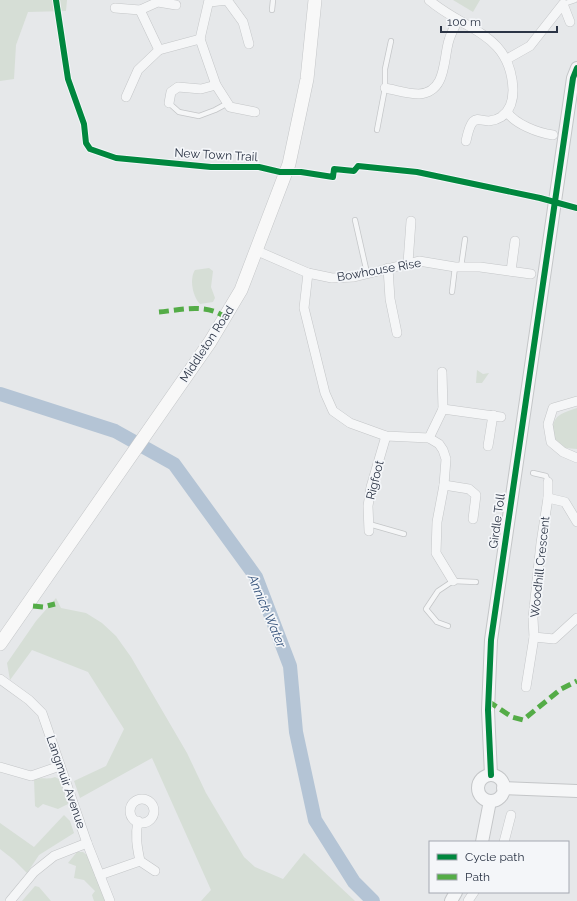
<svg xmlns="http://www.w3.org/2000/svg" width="577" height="901" font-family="Raleway,sans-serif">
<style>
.green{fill:#d6ded6}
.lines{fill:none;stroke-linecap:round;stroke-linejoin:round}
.river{stroke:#b4c4d5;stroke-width:14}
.service-casing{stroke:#c4c6c8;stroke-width:6}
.minor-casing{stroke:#c4c6c8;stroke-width:10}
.tertiary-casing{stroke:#c4c6c8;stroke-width:14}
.secondary-casing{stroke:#c4c6c8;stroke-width:14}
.service{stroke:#f5f6f7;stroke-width:4.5}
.minor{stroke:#f5f6f7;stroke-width:9}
.tertiary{stroke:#f5f6f7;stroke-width:12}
.secondary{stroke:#f8f8f8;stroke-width:13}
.quiet{stroke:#54ac47;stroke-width:5;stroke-dasharray:10 5;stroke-linecap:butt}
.cycleway-casing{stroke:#f4f6f9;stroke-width:8}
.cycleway{stroke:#00873e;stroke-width:6}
.labels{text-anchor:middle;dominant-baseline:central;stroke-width:3.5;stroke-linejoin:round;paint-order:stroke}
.street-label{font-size:12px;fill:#2b3445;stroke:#f4f6f9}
.water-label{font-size:13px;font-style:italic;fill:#34527a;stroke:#f4f6f9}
</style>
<rect width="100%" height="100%" fill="#e6e8ea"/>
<g class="green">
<path d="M0,0H67L66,11L28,12L16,45L14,79L0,81Z"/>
<path d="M453,0H480L473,12Z"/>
<path d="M209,268L213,271L211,287L215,298L213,302L200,304C193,297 189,279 195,270Z"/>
<path d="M477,370L483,374L489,373L482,383H476Z"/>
<path d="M577,408V449L565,448L553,437C551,415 560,414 577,408Z"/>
<path d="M56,598L61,608L86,613L102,623L116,636L131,657L187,753L206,793L244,857L255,867L283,879L304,853L355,901H201L211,890L152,758L80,798L74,781L106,766L124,729L88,672L32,650L10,680L7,663L36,621Z"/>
<path d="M55,777L59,779L68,804L58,809L43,804L38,808L35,806L34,779C41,777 48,780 55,777Z"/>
<path d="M64,815L70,821L74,833L39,855L27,873L14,860L0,849V823L34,847Z"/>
<path d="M77,852H83L88,856L109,901H94L92,895L95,891L84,880L74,878L76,866L68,863Z"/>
<path d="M35,886L39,887L51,901H22Z"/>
</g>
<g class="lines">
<path class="river" d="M0,394L115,431L174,464L256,577L290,666L296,732L315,820L354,882L373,901"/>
<defs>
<g id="service">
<path d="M563,4L575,0"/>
<path d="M272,10L273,0"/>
<path d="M169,103L179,112L199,116L215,110L228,103"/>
<path d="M377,130L385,88V69L391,41"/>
<path d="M355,220L367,273"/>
<path d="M461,267L465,239"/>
<path d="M452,292L455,267"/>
<path d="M533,473L546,476L548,482"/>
<path d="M369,524L404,534"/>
<path d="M448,626L437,622L426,609L438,591L453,581L476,582"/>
</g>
<g id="minor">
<path d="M429,0C465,31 511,33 513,90C513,100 510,111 501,117C480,130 474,103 466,141"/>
<path d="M210,2L227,0L243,22L249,44"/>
<path d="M115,8L140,10L158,2L176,5"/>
<path d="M140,10L159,50"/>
<path d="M200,39L216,85L230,107L255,112"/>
<path d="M200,39L209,0"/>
<path d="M507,59L530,46L563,4L570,22"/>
<path d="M385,88C396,90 408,94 419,94C447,92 443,59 449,40C451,33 455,26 458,20"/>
<path d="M126,97L138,70L159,50L200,39"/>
<path d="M169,103L171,92L178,87L201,89L216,85"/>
<path d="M507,112C515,124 538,133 553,135"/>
<path d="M255,250L308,273L332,278L354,277L419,261L455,267H480L531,274"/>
<path d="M408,263L411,221"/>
<path d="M388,268L390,299L397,333"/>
<path d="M511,271L515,241"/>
<path d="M308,273L304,308L325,393L333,411L350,423L386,436L429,438L439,444L443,450L446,459L444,485L437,522L436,553L453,581"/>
<path d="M442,372L443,409"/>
<path d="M577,401L553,408L548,424L551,442L563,452L577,458"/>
<path d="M429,438L443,409L501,417"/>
<path d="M488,446L493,415"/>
<path d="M444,485L469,489L476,495L473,519"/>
<path d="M548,498L565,502L577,522"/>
<path d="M369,531L368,506L371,487L386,436"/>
<path d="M534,637L554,639L577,618"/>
<path d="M0,679L29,700L42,713L87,843L110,901"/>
<path d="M526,687L534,637L533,618L541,543L548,498V482"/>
<path d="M0,767L31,776L60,766"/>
<circle cx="142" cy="811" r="12"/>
<path d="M138,821C135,835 137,847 140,861"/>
<path d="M504,842L511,815"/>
<path d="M100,875L140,861L155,871"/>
<path d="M10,901L34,872L54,856L87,843"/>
<path d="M468,901L474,892"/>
</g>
<g id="tertiary">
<path d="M491,775L488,710L491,640L573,78L577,68"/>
<circle cx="491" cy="788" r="13"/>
<path d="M503,788L577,791"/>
<path d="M482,842L490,801"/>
<path d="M451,901L456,892"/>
</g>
<path id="secondary" d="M0,644L210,342L241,290L289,164L307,79L315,0"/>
</defs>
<use href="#service" class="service-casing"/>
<use href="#minor" class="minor-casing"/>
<use href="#tertiary" class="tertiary-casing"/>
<use href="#secondary" class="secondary-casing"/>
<use href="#service" class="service"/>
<use href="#minor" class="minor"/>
<use href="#tertiary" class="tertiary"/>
<use href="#secondary" class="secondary"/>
<g class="quiet">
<path d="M159,312C181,310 206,303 225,317"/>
<path d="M33,606L43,607L55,604"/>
<path d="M488,701L512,717L523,720L561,689L577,681"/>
</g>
<defs>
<g id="cycleway">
<path d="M56,0L68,79L84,124L86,143L90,149L116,158L211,167H259L280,172H301L333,177L334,169L354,171L358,166L417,172L540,198L577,208"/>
<path d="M491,775L488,710L491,640L573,78L577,68"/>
</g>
</defs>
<use href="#cycleway" class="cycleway-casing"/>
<use href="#cycleway" class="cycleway"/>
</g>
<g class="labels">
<g class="street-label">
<text transform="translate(216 155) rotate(3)">New Town Trail</text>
<text transform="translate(379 270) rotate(-10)">Bowhouse Rise</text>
<text transform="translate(207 344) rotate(-57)">Middleton Road</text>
<text transform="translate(375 480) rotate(-76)">Rigfoot</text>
<text transform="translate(497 521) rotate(-82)">Girdle Toll</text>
<text transform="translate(540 567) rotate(-84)">Woodhill Crescent</text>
<text transform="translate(66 782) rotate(71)">Langmuir Avenue</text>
</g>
<g class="water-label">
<text transform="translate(267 611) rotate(67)">Annick Water</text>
</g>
</g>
<rect x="429" y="841" width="140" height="52" fill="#f4f6f9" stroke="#a4a8b1"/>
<rect x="437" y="854" width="20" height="6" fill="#00873e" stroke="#a4a8b1"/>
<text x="465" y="861" font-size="12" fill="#2b3445">Cycle path</text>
<rect x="437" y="874" width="20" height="6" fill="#54ac47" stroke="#a4a8b1"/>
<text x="465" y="881" font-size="12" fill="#2b3445">Path</text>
<path d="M441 26v6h116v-6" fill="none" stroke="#2b3445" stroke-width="2"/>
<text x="447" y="26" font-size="12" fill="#2b3445" stroke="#f4f6f9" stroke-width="3" paint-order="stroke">100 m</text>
</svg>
